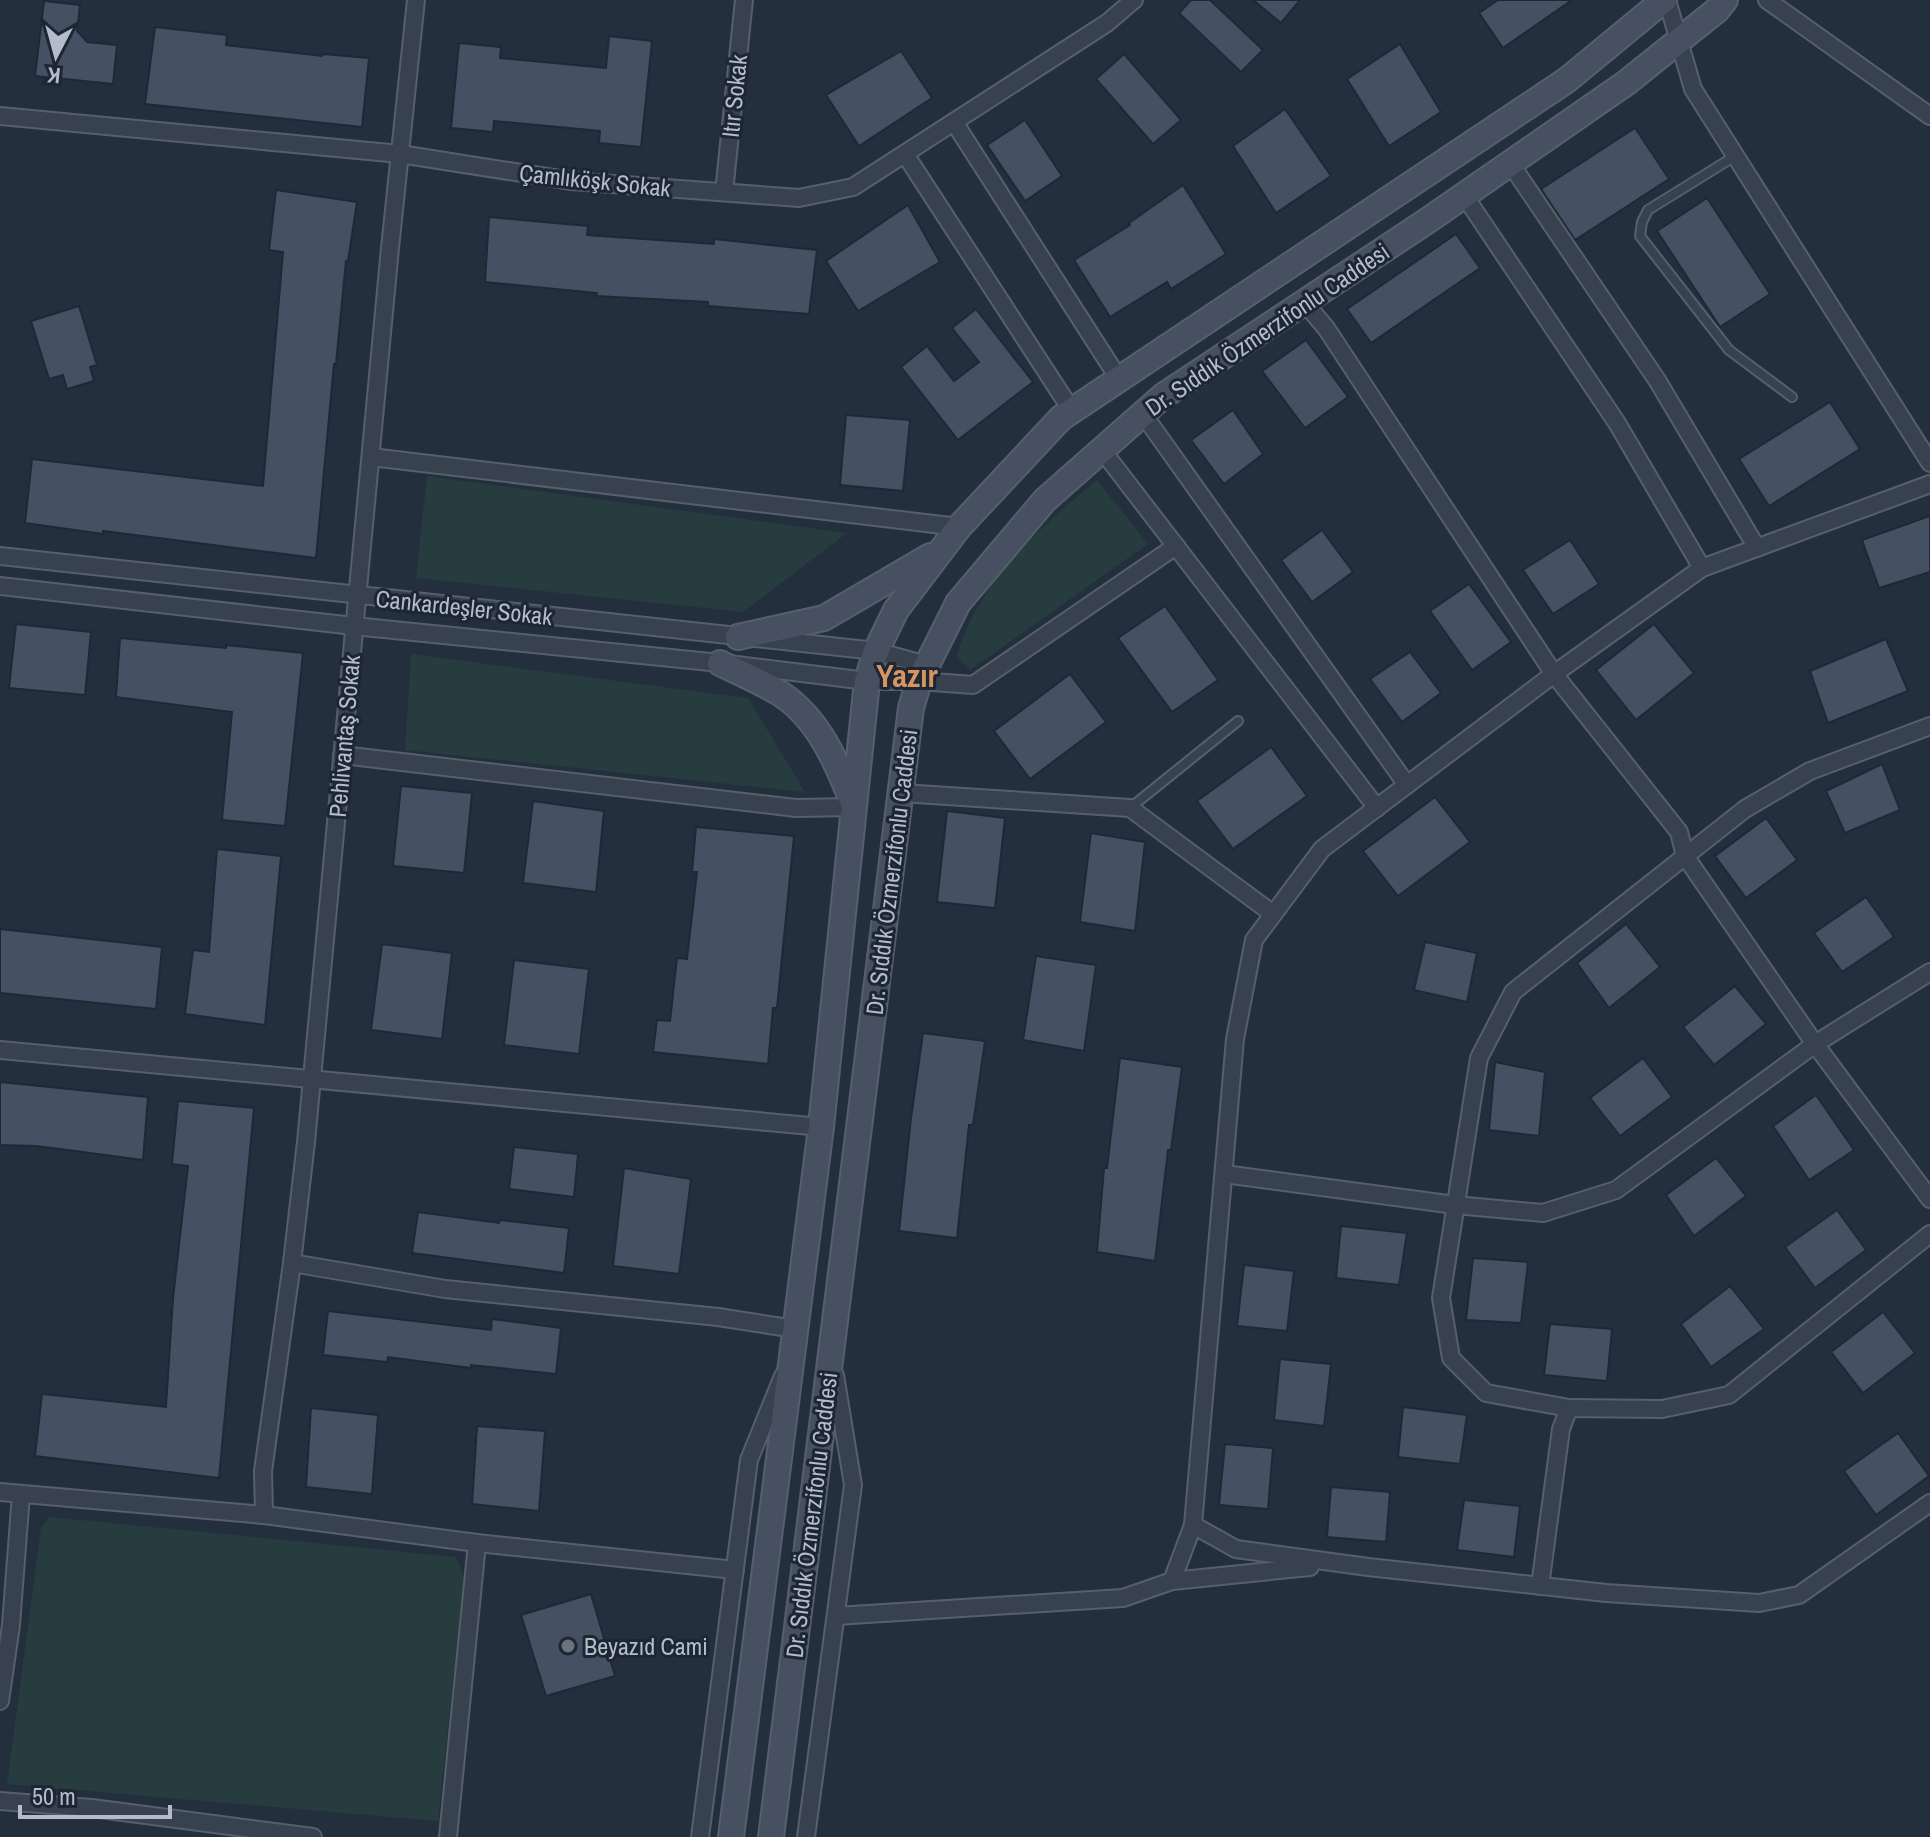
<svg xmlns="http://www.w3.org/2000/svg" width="1930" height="1837" font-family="'Archivo Narrow',sans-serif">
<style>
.green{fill:#263c3f}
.building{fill:#455162;stroke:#1f2835;stroke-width:2}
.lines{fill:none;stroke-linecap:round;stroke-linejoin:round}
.service-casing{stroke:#565f6c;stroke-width:12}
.minor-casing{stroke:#565f6c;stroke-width:20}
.secondary-casing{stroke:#565f6c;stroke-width:28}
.service{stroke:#38414e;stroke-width:8}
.minor{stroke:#38414e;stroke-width:16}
.secondary{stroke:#465061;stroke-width:24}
.worship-dot{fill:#6b7280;stroke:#1d2633;stroke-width:3}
.labels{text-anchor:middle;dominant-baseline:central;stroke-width:6;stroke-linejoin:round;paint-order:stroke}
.street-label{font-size:24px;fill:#b4bcc9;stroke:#1d2633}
.poi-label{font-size:24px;fill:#b4bcc9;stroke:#1d2633;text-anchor:start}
.district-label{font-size:32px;font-weight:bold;fill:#d59563;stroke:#1d2633}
</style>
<rect width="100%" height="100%" fill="#242f3e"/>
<g class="green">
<path d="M427,476L847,533L743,612L416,578Z"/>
<path d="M1097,480L1148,544L970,670L957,656C976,584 1041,526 1097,480Z"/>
<path d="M411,654L748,698L805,792L405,750Z"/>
<path d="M50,1517L456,1557L464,1576L438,1821L7,1784L41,1528Z"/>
</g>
<g class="building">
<path d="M1191,0H1210L1263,50L1241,72L1179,13Z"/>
<path d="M1253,0H1300L1281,23Z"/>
<path d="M1498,0H1572L1503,48L1479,13Z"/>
<path d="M44,1L80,5L77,31L87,42L117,45L113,84L35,76Z"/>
<path d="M155,27L227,35L226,45L322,56L323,54L369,58L362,127L145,104Z"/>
<path d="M609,36L652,41L641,147L599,143L600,131L494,121L493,132L451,128L459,43L501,47L500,58L606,68Z"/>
<path d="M1400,44L1441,112L1389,146L1347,79Z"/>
<path d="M901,51L932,98L859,146L826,95Z"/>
<path d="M1124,54L1181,120L1153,144L1096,79Z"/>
<path d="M1285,109L1331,176L1276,213L1233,146Z"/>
<path d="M1025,120L1062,176L1025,201L987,145Z"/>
<path d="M1635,128L1669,179L1575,240L1541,189Z"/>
<path d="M1183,185L1226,254L1171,289L1167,282L1110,317L1074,260L1130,225L1129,223Z"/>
<path d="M276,190L357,202L348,261H346L336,364H334L316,558L103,531V534L25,523L32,459L263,486L283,252L269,250Z"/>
<path d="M1707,198L1770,294L1720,327L1657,231Z"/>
<path d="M908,205L940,262L858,311L826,261Z"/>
<path d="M489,217L588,226L587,235L714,244V239L817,250L809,314L708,306V302L596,296L597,293L485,282Z"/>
<path d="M1456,234L1480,268L1371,343L1347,309Z"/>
<path d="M79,306L97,365L90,367L94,381L67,389L63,375L49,379L31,321Z"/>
<path d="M976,309L1033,382L958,440L901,367L927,346L954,381L979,362L952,328Z"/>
<path d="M1306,340L1348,397L1305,428L1262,371Z"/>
<path d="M1830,402L1860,449L1769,506L1739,459Z"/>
<path d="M1233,410L1263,454L1224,484L1191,440Z"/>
<path d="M846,415L910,420L903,491L840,485Z"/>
<path d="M1930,516V572L1879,588L1862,540Z"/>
<path d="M1322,530L1353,572L1312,602L1281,560Z"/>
<path d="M1570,540L1599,584L1553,614L1523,570Z"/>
<path d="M1469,584L1511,642L1472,670L1430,611Z"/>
<path d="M1165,606L1218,680L1172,712L1118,638Z"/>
<path d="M16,624L91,632L85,695L9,688Z"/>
<path d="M1654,624L1694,673L1636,720L1596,670Z"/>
<path d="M120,638L226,648V645L303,653L285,826L222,820L232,712L116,697Z"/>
<path d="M1886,639L1908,691L1828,723L1810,671Z"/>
<path d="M1410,652L1441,693L1402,722L1370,679Z"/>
<path d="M1070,674L1106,722L1030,779L994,731Z"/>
<path d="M1271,747L1307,796L1233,849L1197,801Z"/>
<path d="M1882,764L1900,810L1845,833L1826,791Z"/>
<path d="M401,786L472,793L464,873L393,866Z"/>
<path d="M1435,797L1470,842L1398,896L1363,851Z"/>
<path d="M533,801L604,811L596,892L523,883Z"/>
<path d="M947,811L1005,818L995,908L937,902Z"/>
<path d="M1766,818L1797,860L1746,898L1715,856Z"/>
<path d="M696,827L794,836L777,1008H773L768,1064L653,1052L657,1020L670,1021L677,958L687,959L697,872H692Z"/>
<path d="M1091,833L1145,842L1135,931L1080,922Z"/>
<path d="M217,849L281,856L265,1025L185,1014L193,950L209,952Z"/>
<path d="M1866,897L1894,937L1842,972L1814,933Z"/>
<path d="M1626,924L1660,967L1609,1008L1577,963Z"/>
<path d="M0,929L162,947L156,1009L0,993Z"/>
<path d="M1425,942L1477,953L1467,1002L1414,990Z"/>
<path d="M382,944L452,953L442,1039L371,1030Z"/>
<path d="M1036,956L1096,965L1084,1051L1023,1040Z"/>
<path d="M514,960L589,969L579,1054L504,1045Z"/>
<path d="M1735,986L1766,1024L1714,1065L1683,1027Z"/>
<path d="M923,1033L985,1041L973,1125H969L957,1238L899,1231L911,1118Z"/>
<path d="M1120,1058L1182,1067L1171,1150H1168L1155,1261L1097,1252L1104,1168H1107Z"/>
<path d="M1643,1058L1672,1097L1620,1136L1590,1098Z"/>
<path d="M1495,1062L1545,1072L1539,1136L1489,1130Z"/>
<path d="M0,1082L148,1097L143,1160L37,1146L0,1145Z"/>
<path d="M1816,1095L1854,1150L1809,1180L1773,1126Z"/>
<path d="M178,1101L254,1108L219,1478L35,1456L42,1394L166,1407L173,1298L188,1166L172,1164Z"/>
<path d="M514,1147L578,1154L574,1197L509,1189Z"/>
<path d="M1716,1158L1746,1196L1694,1236L1666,1195Z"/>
<path d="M624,1168L691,1179L679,1274L613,1266Z"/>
<path d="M1837,1210L1866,1250L1815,1288L1785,1247Z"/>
<path d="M418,1212L499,1223L500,1220L569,1228L564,1273L412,1253Z"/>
<path d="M1341,1226L1407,1233L1399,1285L1336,1278Z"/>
<path d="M1473,1258L1528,1262L1521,1323L1466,1320Z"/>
<path d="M1244,1265L1294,1271L1287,1331L1237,1326Z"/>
<path d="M1730,1286L1764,1329L1711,1367L1681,1324Z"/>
<path d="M328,1311L491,1330L492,1319L561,1328L556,1374L471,1365V1368L388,1357L387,1362L323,1355Z"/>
<path d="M1883,1312L1915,1353L1863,1393L1831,1352Z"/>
<path d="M1550,1324L1612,1329L1607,1381L1544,1375Z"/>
<path d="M1280,1359L1331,1364L1324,1426L1274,1420Z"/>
<path d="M1403,1407L1467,1415L1460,1464L1398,1457Z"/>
<path d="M311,1408L378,1415L372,1494L306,1487Z"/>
<path d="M477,1426L545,1431L539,1511L472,1504Z"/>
<path d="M1898,1433L1929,1476L1876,1515L1844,1471Z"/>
<path d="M1225,1444L1273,1448L1268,1509L1219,1505Z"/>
<path d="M1331,1487L1390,1492L1386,1542L1327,1537Z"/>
<path d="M1464,1500L1520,1506L1514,1557L1457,1550Z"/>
<path d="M591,1594L615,1676L546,1696L521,1615Z"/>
</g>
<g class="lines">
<defs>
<g id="service">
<path d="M1735,156L1648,210L1642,222L1640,236L1729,350L1792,397"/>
<path d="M1130,808L1238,721"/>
</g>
<g id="minor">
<path d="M1667,0L1693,89L1930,463"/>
<path d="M1767,0L1930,116"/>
<path d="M0,116L400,154L572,181L799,198L853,187L1107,23L1134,0"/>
<path d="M954,122L1119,379"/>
<path d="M905,154L1072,411"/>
<path d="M1510,163L1657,380L1757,548"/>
<path d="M724,192L744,0"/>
<path d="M1464,195L1617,423L1702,568"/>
<path d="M1304,302L1326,328L1554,674L1679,832L1685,856L1815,1044L1930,1199"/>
<path d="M1143,414L1407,785"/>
<path d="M1102,450L1377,808"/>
<path d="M371,457L959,527"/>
<path d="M0,556L876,651L926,665"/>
<path d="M0,586L354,626L720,663L867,681H919L973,685L1176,546"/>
<path d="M342,755L796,808L855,807"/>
<path d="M902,793L1130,808L1273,914"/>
<path d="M0,1050L821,1127"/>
<path d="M1224,1174L1455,1205L1543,1213L1616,1190L1815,1044L1930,972"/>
<path d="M292,1263L445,1289L718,1317L795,1329"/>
<path d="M1569,1408L1486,1393L1451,1358L1441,1298L1479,1058L1513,992L1745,809L1810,771L1930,726"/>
<path d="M0,1492L264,1515L263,1471L292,1263L306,1142L390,248L416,0"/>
<path d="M264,1515L477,1543L735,1570"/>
<path d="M1193,1525L1236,1549L1368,1567L1606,1593L1759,1603L1799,1595L1930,1503"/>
<path d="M1172,1581L1310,1567"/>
<path d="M1540,1586L1561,1429L1569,1408L1662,1409L1729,1395L1930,1234"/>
<path d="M836,1616L1123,1598L1172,1581L1193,1525L1235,1039L1254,940L1322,849L1554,674L1702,568L1930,484"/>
<path d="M0,1701L11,1625L21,1494"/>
<path d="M0,1801L92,1808L313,1837"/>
<path d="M448,1837L477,1543"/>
<path d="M700,1837L749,1460L783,1376"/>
<path d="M806,1837L853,1485L835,1375"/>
</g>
<g id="secondary">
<path d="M738,637L824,618L930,556"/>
<path d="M720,663C740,673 762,682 781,694C819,719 837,763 853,803"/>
<path d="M731,1837L821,1127L867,681L876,651L896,610L959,527L1061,418L1567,80L1664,0"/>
<path d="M771,1837L911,708L919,681L958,603L1045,500L1163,396L1427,221L1626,83L1717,10L1725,0"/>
</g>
</defs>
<use href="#service" class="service-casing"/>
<use href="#minor" class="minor-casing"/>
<use href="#secondary" class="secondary-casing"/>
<use href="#service" class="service"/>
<use href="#minor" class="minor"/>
<use href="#secondary" class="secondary"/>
</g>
<circle class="worship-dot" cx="568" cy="1646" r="8"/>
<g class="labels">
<g class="street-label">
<text transform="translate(734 96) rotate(-84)">Itır Sokak</text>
<text transform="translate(595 180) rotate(6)">Çamlıköşk Sokak</text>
<text transform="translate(1267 329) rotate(-34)">Dr. Sıddık Özmerzifonlu Caddesi</text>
<text transform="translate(464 607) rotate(6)">Cankardeşler Sokak</text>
<text transform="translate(344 736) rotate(-85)">Pehlivantaş Sokak</text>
<text transform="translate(891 872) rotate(-83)">Dr. Sıddık Özmerzifonlu Caddesi</text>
<text transform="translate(811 1515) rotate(-83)">Dr. Sıddık Özmerzifonlu Caddesi</text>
</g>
<g class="poi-label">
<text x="584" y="1646">Beyazıd Cami</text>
</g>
<g class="district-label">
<text x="907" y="675">Yazır</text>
</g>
</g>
<g transform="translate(56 56) rotate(186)" stroke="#1d2633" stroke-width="6" paint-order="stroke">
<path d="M0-6L14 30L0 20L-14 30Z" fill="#b4bcc9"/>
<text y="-12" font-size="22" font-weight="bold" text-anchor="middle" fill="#b4bcc9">K</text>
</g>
<path d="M20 1805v12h150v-12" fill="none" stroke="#b4bcc9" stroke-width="4"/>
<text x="32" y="1805" font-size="24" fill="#b4bcc9" stroke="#1d2633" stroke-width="6" paint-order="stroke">50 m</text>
</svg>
